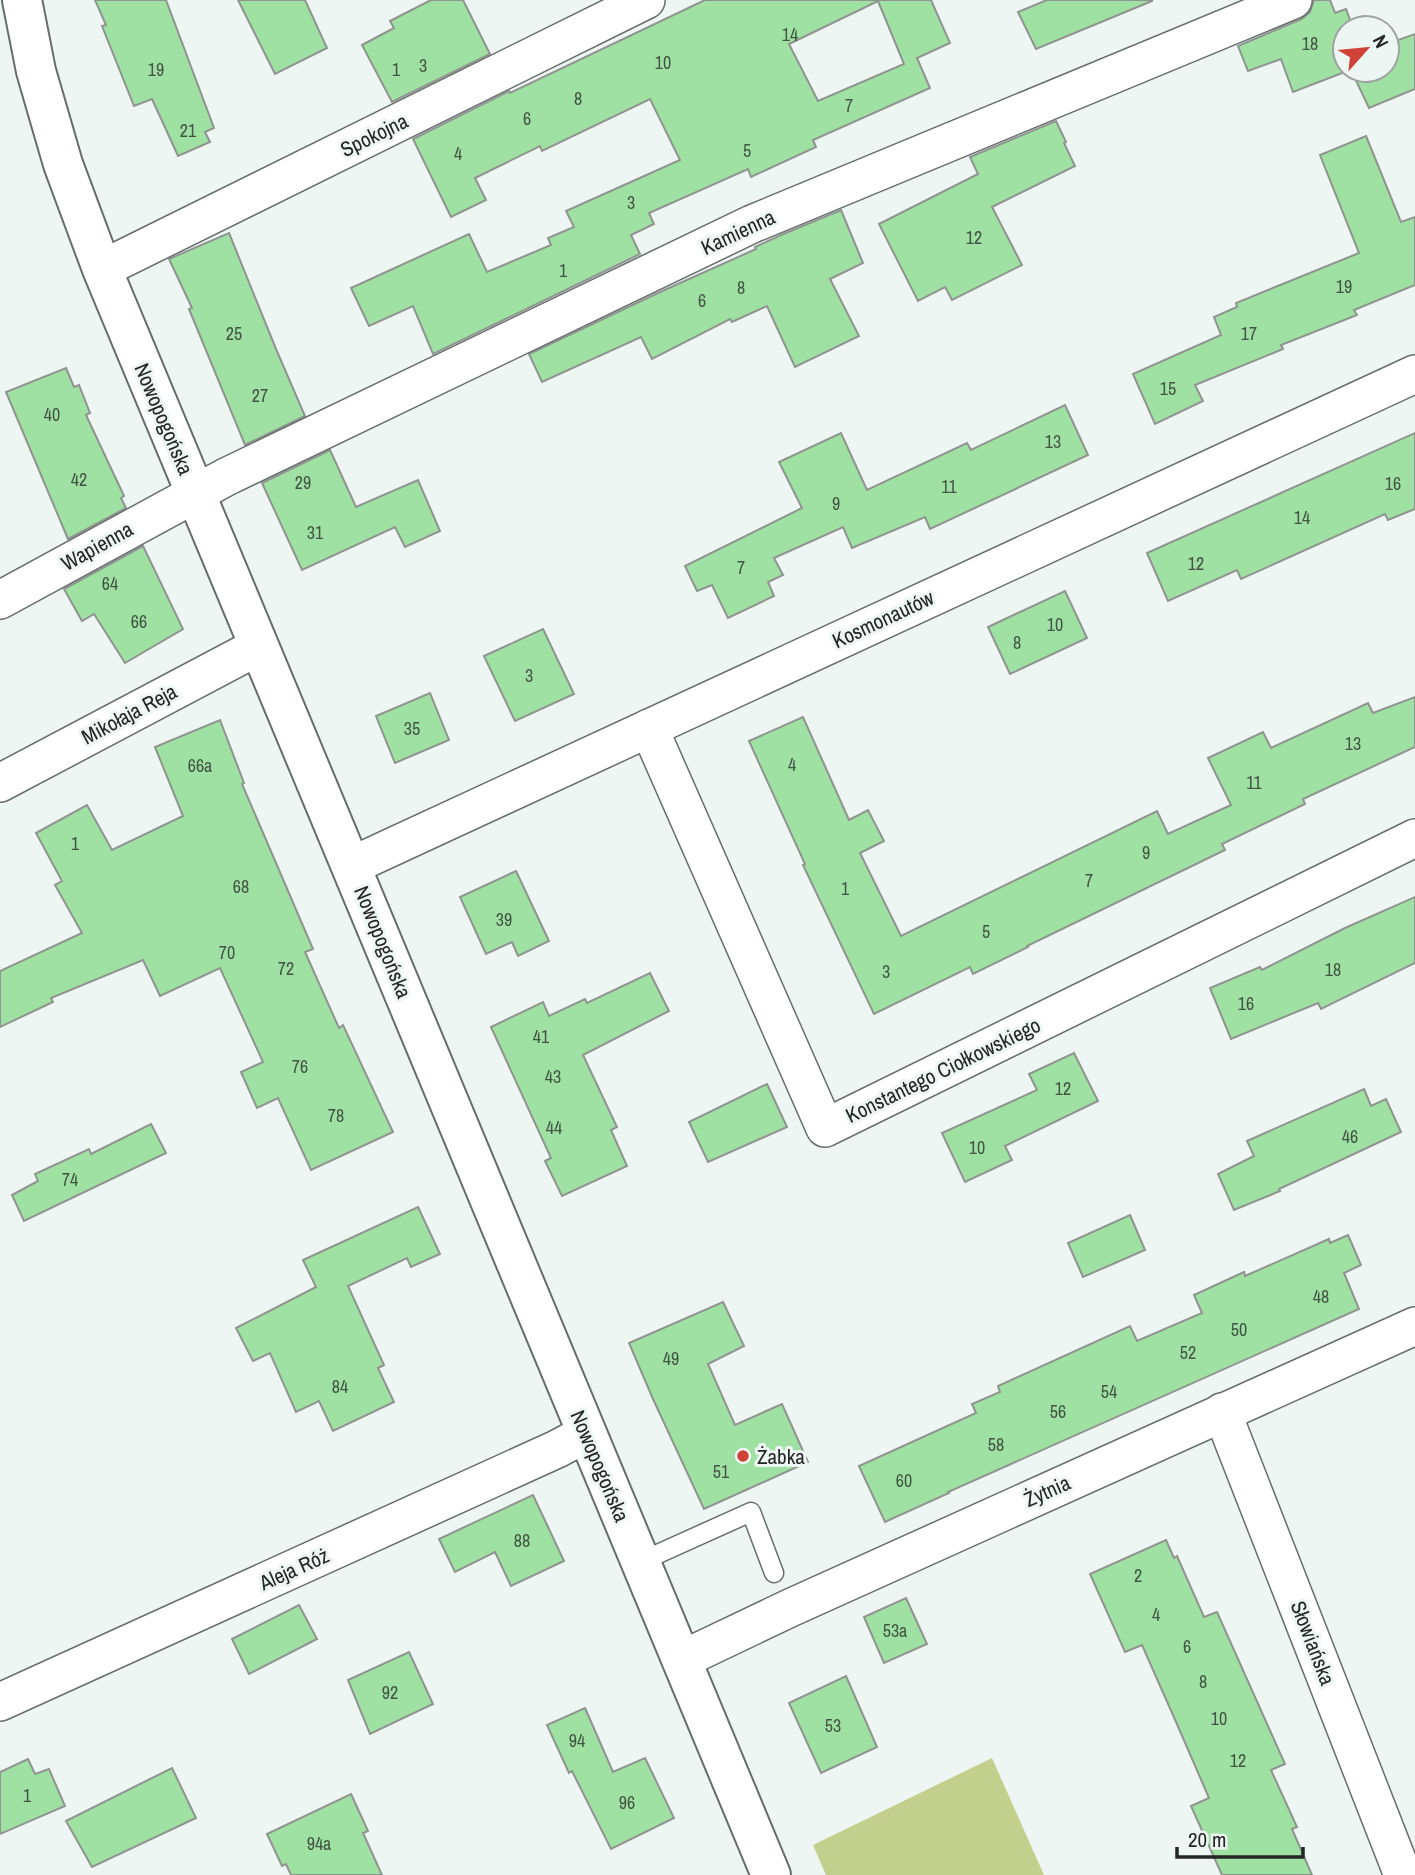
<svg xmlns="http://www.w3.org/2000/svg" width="1415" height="1875" font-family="'Archivo Narrow',sans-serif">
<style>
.green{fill:#c3cf8d}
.building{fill:#9fe1a2;stroke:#909490;stroke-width:2;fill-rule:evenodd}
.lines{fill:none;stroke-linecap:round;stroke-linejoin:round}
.lane-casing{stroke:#666d6b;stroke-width:21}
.street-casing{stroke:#666d6b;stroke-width:40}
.secondary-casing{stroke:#666d6b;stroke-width:42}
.lane{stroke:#fff;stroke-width:18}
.street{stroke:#fff;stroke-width:37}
.secondary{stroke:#fff;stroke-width:38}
.poi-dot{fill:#d04238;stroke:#eef6f3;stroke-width:2.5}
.labels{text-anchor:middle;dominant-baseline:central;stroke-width:6;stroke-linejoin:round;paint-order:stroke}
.number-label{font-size:18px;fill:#425544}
.street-label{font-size:21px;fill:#232625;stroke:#eef6f3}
.poi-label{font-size:21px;fill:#232625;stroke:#eef6f3;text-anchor:start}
</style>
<rect width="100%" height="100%" fill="#eef6f3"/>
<path class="green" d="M992,1758L1044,1875H826L813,1845Z"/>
<g class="building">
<path d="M95,0H166L214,128L205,132L210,142L178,156L152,99L134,106L102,26L106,25Z"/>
<path d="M238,0H305L327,48L275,74Z"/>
<path d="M431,0H463L490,54L392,102L362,45L394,28L390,21Z"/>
<path d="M705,0H931L950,43L917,58L930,88L813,140L816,147L751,177L748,169L649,213L654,224L631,235L640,254L433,354L413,306L369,326L351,288L469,234L487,272L551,245L548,238L574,227L566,211L680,160L650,99L542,151L540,146L475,178L486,200L451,217L413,139L509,91L510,93ZM878,1L904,64L818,101L789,44Z"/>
<path d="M1047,0H1152V1L1036,49L1018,12Z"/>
<path d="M1314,0H1330L1335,13L1346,9L1353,28H1345V70H1350L1293,92L1281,59L1248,71L1238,46L1302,19L1310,12Z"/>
<path d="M1415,34V89L1369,108L1351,70H1387V44Z"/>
<path d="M1056,121L1066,142L1064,143L1075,166L992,207L1022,265L952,300L945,287L918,301L879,224L978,174L970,157Z"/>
<path d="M1366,136L1401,222L1415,217V285L1354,310L1357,315L1281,345L1283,349L1195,385L1203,401L1155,424L1133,374L1221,335L1214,317L1237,307L1236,303L1359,253L1320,155Z"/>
<path d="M841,210L863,263L830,279L859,336L795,367L767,306L732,322L730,319L652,359L641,337L542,382L529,354L660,292L756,249L755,247L781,235Z"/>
<path d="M229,233L276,349L305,416L245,445L189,309L192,308L169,259Z"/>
<path d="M66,368L74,387L79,385L90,413L86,415L124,496L121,498L126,508L68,539L6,392Z"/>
<path d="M1065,405L1088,455L930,529L925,517L852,548L843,527L774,558L783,575L768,582L774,596L728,618L712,585L697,591L685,566L802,508L779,462L841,433L867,490L967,443L971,450Z"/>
<path d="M1415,433V509L1388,520L1385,514L1241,579L1237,570L1168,601L1147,553Z"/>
<path d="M330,450L356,507L418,480L440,531L405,547L395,527L302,570L262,483Z"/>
<path d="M143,546L183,629L125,663L94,614L82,621L64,589Z"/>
<path d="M1065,591L1087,638L1010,674L988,627Z"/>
<path d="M543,629L574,694L515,721L484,656Z"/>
<path d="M430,693L449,740L395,763L376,716Z"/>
<path d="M1415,697V747L1303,799L1305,804L1222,844L1225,850L1027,946L1028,947L973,974L970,967L874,1014L803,865L805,864L749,741L803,717L849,820L868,810L884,841L860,853L901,936L1157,811L1168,834L1231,805L1208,758L1263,732L1271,748L1368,703L1373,713Z"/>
<path d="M220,720L244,783L242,784L313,949L305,952L339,1028L343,1025L393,1132L311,1170L278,1098L257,1108L241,1072L263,1062L220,968L160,996L143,960L51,998L53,1002L0,1027V971L82,933L55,885L62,881L36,833L87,805L112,850L183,816L155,747Z"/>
<path d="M516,871L549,941L518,956L512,942L486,954L460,897Z"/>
<path d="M1415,897V963L1321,1009L1318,1003L1231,1039L1210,988L1260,967L1262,970L1345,928Z"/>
<path d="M650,973L669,1011L583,1055L617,1127L611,1130L627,1166L562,1196L545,1161L551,1158L491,1027L543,1002L549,1016L585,999L587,1003Z"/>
<path d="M1074,1053L1098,1101L1005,1146L1012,1160L965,1182L942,1133L1037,1090L1029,1074Z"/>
<path d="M767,1084L787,1127L708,1162L689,1122Z"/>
<path d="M1364,1089L1371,1106L1386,1099L1401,1132L1279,1189L1280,1191L1234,1210L1218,1174L1254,1156L1247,1141Z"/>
<path d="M151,1124L166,1153L24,1221L12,1195L38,1181L35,1174L89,1149L91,1154Z"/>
<path d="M418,1207L440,1254L411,1267L407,1258L348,1286L384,1365L378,1368L394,1402L333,1431L319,1401L296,1412L270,1353L253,1361L236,1328L316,1287L303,1260Z"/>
<path d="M1130,1215L1145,1250L1083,1277L1068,1243Z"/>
<path d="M1348,1235L1361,1265L1344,1273L1359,1309L948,1492L949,1493L885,1522L859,1466L976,1413L972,1404L1000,1392L998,1386L1130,1326L1137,1341L1202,1313L1194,1295L1244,1272L1245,1276L1329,1239L1330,1243Z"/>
<path d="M723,1302L744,1346L708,1364L735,1425L782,1404L808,1462L704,1509L653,1399L629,1343Z"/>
<path d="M533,1495L564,1561L511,1586L495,1552L455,1572L439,1539Z"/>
<path d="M1166,1540L1174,1558L1177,1556L1204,1617L1217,1612L1285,1764L1271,1770L1297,1827L1292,1829L1312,1875H1222L1191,1806L1209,1798L1173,1715L1142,1645L1125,1652L1090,1574Z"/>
<path d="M906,1598L927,1644L884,1663L864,1617Z"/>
<path d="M299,1605L317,1639L249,1674L232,1639Z"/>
<path d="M409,1652L433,1704L370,1734L348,1680Z"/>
<path d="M846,1676L877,1747L821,1773L789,1703Z"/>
<path d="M585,1708L613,1772L645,1758L674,1818L611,1849L572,1771L569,1773L547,1725Z"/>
<path d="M28,1759L35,1774L49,1769L65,1806L0,1834V1772Z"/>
<path d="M172,1768L196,1818L92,1867L66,1821Z"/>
<path d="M351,1794L368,1831L363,1833L382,1875H291L286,1864L282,1866L267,1834Z"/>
</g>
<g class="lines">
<defs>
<path id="lane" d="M640,1562L751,1512L774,1573"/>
<g id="street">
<path d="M102,269L646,0"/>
<path d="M0,600L226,477L752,224L1293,0"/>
<path d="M649,728L825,1128L1415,838"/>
<path d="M0,783L259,646"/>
<path d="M351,866L1415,374"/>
<path d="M1222,1412L1403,1875"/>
<path d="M681,1660L790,1608L1415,1326"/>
<path d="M0,1702L557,1449L587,1433"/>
</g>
<path id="secondary" d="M22,0L36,71L63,164L102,269L771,1875"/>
</defs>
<use href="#lane" class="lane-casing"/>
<use href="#street" class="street-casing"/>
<use href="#secondary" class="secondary-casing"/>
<use href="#lane" class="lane"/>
<use href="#street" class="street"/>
<use href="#secondary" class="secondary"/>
</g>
<circle class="poi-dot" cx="743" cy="1456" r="7"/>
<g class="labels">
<g class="number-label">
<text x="790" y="34">14</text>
<text x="1310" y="43">18</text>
<text x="663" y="62">10</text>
<text x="423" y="65">3</text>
<text x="156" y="69">19</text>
<text x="396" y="69">1</text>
<text x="578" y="98">8</text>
<text x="849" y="105">7</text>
<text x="527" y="118">6</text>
<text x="188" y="130">21</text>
<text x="747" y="150">5</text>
<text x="458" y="153">4</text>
<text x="631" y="202">3</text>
<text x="974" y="237">12</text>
<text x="563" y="270">1</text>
<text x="1344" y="286">19</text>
<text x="741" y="287">8</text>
<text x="702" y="300">6</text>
<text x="234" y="333">25</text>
<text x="1249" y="333">17</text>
<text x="1168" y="388">15</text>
<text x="260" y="395">27</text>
<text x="52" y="414">40</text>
<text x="1053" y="441">13</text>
<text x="79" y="479">42</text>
<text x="303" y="482">29</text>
<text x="1393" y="483">16</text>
<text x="949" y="486">11</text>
<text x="836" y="503">9</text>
<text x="1302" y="517">14</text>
<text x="315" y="532">31</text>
<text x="1196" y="563">12</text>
<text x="741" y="567">7</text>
<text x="110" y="583">64</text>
<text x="139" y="621">66</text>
<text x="1055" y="624">10</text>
<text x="1017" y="642">8</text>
<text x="529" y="675">3</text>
<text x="412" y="728">35</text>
<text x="1353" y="743">13</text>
<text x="792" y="764">4</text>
<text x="200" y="765">66a</text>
<text x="1254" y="782">11</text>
<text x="75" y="843">1</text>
<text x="1146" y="852">9</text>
<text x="1089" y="880">7</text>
<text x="241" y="886">68</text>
<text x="845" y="888">1</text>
<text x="504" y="919">39</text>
<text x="986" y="931">5</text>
<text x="227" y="952">70</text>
<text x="286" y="968">72</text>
<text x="1333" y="969">18</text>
<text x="886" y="971">3</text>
<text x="1246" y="1003">16</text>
<text x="541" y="1036">41</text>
<text x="300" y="1066">76</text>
<text x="553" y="1076">43</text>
<text x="1063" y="1088">12</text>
<text x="336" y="1115">78</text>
<text x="554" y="1127">44</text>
<text x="1350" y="1136">46</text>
<text x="977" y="1147">10</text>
<text x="70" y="1179">74</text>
<text x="1321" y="1296">48</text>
<text x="1239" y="1329">50</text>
<text x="1188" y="1352">52</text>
<text x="671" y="1358">49</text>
<text x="340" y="1386">84</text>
<text x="1109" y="1391">54</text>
<text x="1058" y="1411">56</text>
<text x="996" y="1444">58</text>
<text x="721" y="1471">51</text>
<text x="904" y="1480">60</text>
<text x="522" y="1540">88</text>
<text x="1138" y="1575">2</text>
<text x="1156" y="1614">4</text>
<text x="895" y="1630">53a</text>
<text x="1187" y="1646">6</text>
<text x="1203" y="1681">8</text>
<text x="390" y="1692">92</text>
<text x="1219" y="1718">10</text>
<text x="833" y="1725">53</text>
<text x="577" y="1740">94</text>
<text x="1238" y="1760">12</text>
<text x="27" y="1795">1</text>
<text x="627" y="1802">96</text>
<text x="319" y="1843">94a</text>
</g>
<g class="street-label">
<text transform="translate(374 135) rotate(-26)">Spokojna</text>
<text transform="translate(738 232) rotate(-25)">Kamienna</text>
<text transform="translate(164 419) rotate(67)">Nowopogońska</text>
<text transform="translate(97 546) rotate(-29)">Wapienna</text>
<text transform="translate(883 619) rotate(-25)">Kosmonautów</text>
<text transform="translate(129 714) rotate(-28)">Mikołaja Reja</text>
<text transform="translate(383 942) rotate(68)">Nowopogońska</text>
<text transform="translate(943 1070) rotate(-26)">Konstantego Ciołkowskiego</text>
<text transform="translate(600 1466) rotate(67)">Nowopogońska</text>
<text transform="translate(1047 1491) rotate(-24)">Żytnia</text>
<text transform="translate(294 1569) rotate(-24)">Aleja Róż</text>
<text transform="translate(1313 1643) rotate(69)">Słowiańska</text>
</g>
<g class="poi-label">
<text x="757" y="1456">Żabka</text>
</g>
</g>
<g transform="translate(1366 49) rotate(63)"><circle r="33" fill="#eef6f3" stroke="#9da3a1" stroke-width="2"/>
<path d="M0-5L12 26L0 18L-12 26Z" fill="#d04238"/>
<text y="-10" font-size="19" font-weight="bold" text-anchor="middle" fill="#232625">N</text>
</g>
<path d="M1177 1847v10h126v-10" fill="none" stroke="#232625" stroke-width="3.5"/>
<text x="1188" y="1847" font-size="21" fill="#232625" stroke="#eef6f3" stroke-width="5" paint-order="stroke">20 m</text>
</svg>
